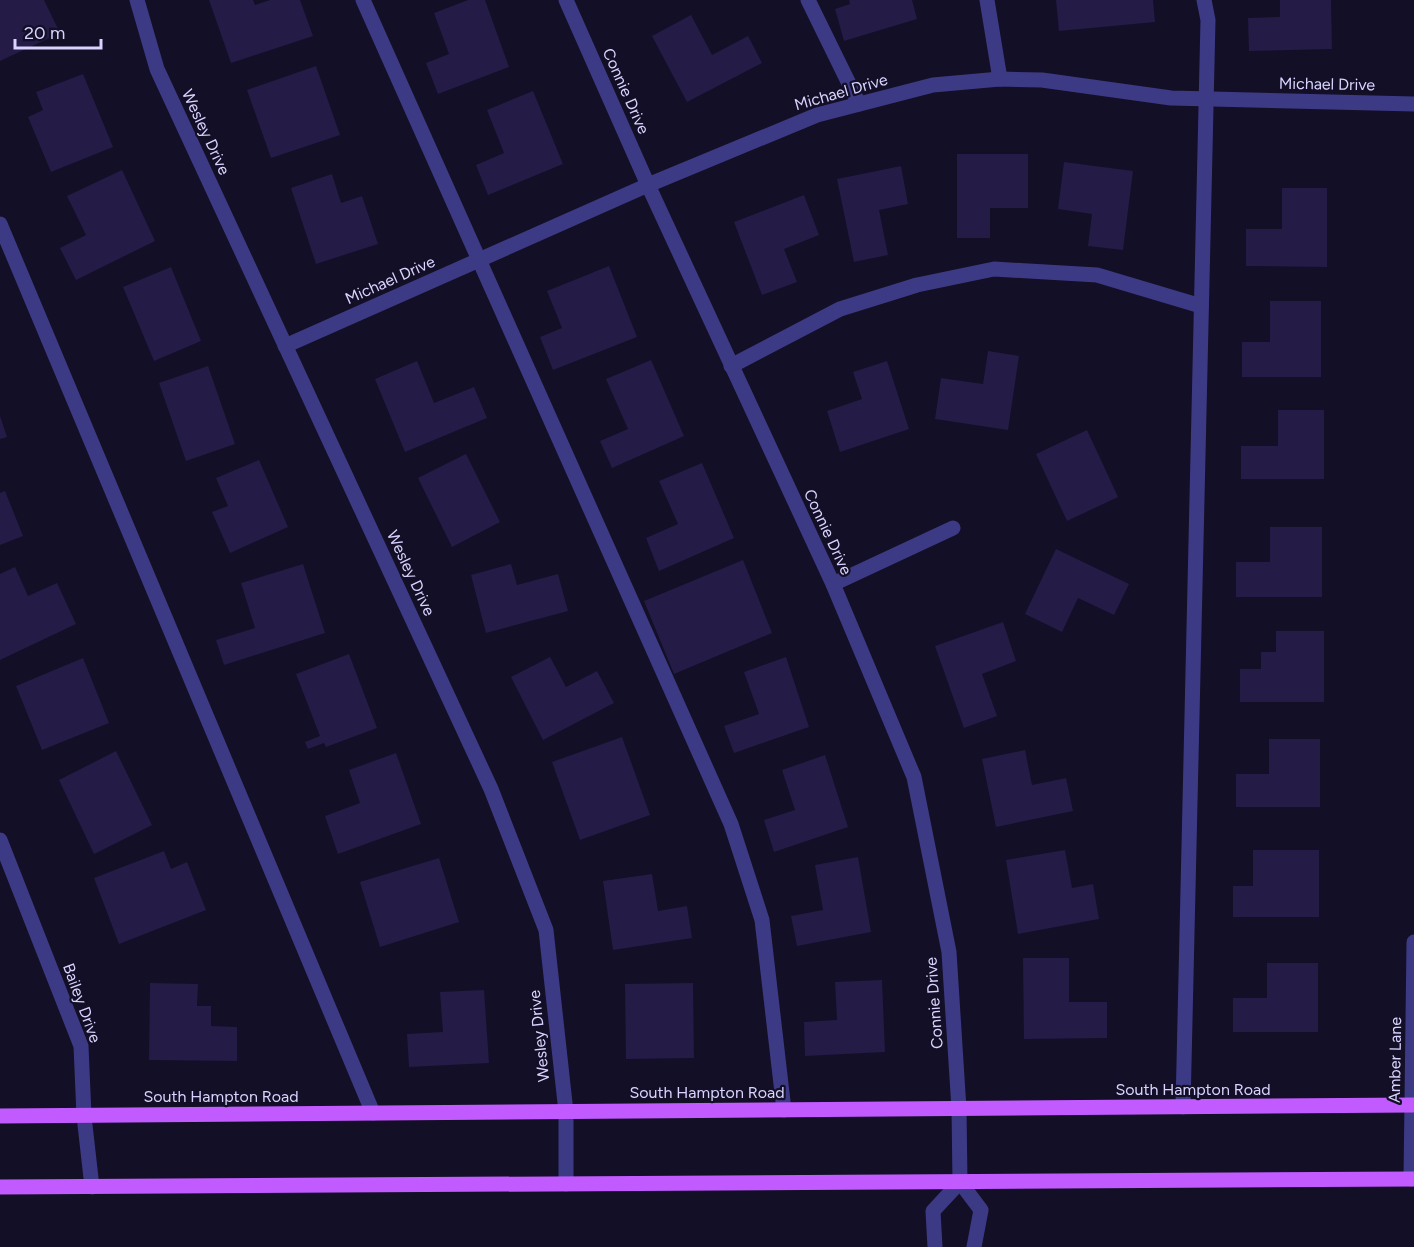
<svg xmlns="http://www.w3.org/2000/svg" width="1414" height="1247" font-family="Figtree,sans-serif">
<style>
.building{fill:#241b47}
.lines{fill:none;stroke-linecap:round;stroke-linejoin:round}
.minor{stroke:#3d3a85;stroke-width:15}
.major{stroke:#c25bff;stroke-width:15}
.labels{text-anchor:middle;dominant-baseline:central;stroke-width:4.5;stroke-linejoin:round;paint-order:stroke}
.street-label{font-size:16px;fill:#d9d4ff;stroke:#130f26}
</style>
<rect width="100%" height="100%" fill="#130f26"/>
<g class="building">
<path d="M0,0H44L60,33L0,61Z"/>
<path d="M209,0H253L255,5L270,0H300L313,36L231,63Z"/>
<path d="M468,0H485L509,67L438,94L426,63L449,54L434,13Z"/>
<path d="M849,0H912L917,19L844,41L835,9L850,4Z"/>
<path d="M1056,0H1153L1155,22L1059,31Z"/>
<path d="M1280,0H1331L1332,49L1249,51L1248,18L1280,17Z"/>
<path d="M691,15L712,55L748,36L762,63L687,102L652,36Z"/>
<path d="M316,66L340,135L271,158L247,90Z"/>
<path d="M83,74L113,147L51,172L28,117L43,110L36,92Z"/>
<path d="M533,91L563,164L488,195L476,165L504,153L487,110Z"/>
<path d="M957,154H1028V208H990V238H957Z"/>
<path d="M1064,162L1133,171L1123,250L1088,246L1092,214L1058,209Z"/>
<path d="M901,166L908,204L879,210L888,255L854,262L837,179Z"/>
<path d="M122,170L155,241L76,280L60,248L86,235L67,196Z"/>
<path d="M332,174L341,203L362,196L378,244L316,264L291,188Z"/>
<path d="M1282,188H1327V267L1246,266V229H1282Z"/>
<path d="M804,195L819,235L784,249L797,282L762,295L734,222Z"/>
<path d="M609,266L637,337L553,370L540,337L562,328L547,291Z"/>
<path d="M171,267L201,341L154,361L123,287Z"/>
<path d="M1270,301H1321V377H1242V342H1270Z"/>
<path d="M988,351L1019,356L1008,430L935,419L941,378L983,384Z"/>
<path d="M651,360L684,436L612,468L600,441L628,429L606,379Z"/>
<path d="M417,361L434,403L474,387L487,418L405,452L375,379Z"/>
<path d="M887,361L909,429L840,452L827,411L862,399L853,372Z"/>
<path d="M208,366L235,444L186,461L159,383Z"/>
<path d="M1278,410H1324V479H1241V446H1278Z"/>
<path d="M0,416L7,437L0,439Z"/>
<path d="M1087,430L1118,497L1067,521L1036,454Z"/>
<path d="M466,454L500,522L452,547L418,478Z"/>
<path d="M259,460L288,527L230,553L212,512L228,506L216,478Z"/>
<path d="M702,463L734,538L659,571L646,538L678,524L659,481Z"/>
<path d="M5,491L23,536L0,545V493Z"/>
<path d="M1270,527H1322V597H1236V562H1270Z"/>
<path d="M1056,549L1129,584L1114,615L1078,598L1062,632L1025,614Z"/>
<path d="M743,560L772,633L674,674L644,601Z"/>
<path d="M303,564L325,633L224,665L216,640L255,628L241,583Z"/>
<path d="M511,564L517,585L558,574L568,611L486,633L471,575Z"/>
<path d="M15,567L28,596L57,583L76,624L0,660V574Z"/>
<path d="M1003,622L1016,661L982,674L997,716L964,728L935,646Z"/>
<path d="M1276,631H1324V702H1240V669H1261V652H1276Z"/>
<path d="M349,654L377,728L326,747L324,743L308,749L305,742L320,736L296,674Z"/>
<path d="M550,657L566,687L597,671L614,703L543,740L511,677Z"/>
<path d="M786,657L809,727L734,753L724,726L759,714L744,672Z"/>
<path d="M83,658L109,723L42,750L16,686Z"/>
<path d="M622,737L650,815L580,840L552,762Z"/>
<path d="M1269,739H1320V807H1236V774H1269Z"/>
<path d="M1025,750L1032,785L1066,778L1073,811L996,827L982,759Z"/>
<path d="M116,751L152,825L94,854L59,780Z"/>
<path d="M396,753L421,824L338,854L325,816L360,803L349,770Z"/>
<path d="M825,755L848,827L774,852L764,820L795,810L782,770Z"/>
<path d="M1065,850L1072,888L1093,884L1099,919L1018,934L1006,860Z"/>
<path d="M1253,850H1319V917H1233V886H1253Z"/>
<path d="M164,851L171,869L187,862L206,910L119,944L94,878Z"/>
<path d="M858,857L871,932L797,946L791,916L823,910L815,865Z"/>
<path d="M439,858L459,922L380,947L360,882Z"/>
<path d="M652,874L658,911L687,906L692,938L613,950L603,881Z"/>
<path d="M1023,958H1069V1002H1107V1038L1024,1039Z"/>
<path d="M1267,963H1318V1032H1233V998H1267Z"/>
<path d="M882,980L885,1052L805,1056L804,1022L837,1020L835,982Z"/>
<path d="M150,983L198,984L197,1006H211V1026L237,1027V1061L149,1060Z"/>
<path d="M693,983L694,1058L626,1059L625,984Z"/>
<path d="M484,990L489,1063L409,1067L407,1034L443,1032L440,992Z"/>
</g>
<g class="lines">
<g class="minor">
<path d="M137,0L157,69L491,789L546,930L566,1112V1184"/>
<path d="M363,0L731,824L762,920L784,1110"/>
<path d="M566,0L648,185L833,584L914,777L949,952L959,1109L960,1182"/>
<path d="M808,0L859,104"/>
<path d="M987,0L1000,79"/>
<path d="M0,224L373,1113"/>
<path d="M285,346L648,185L817,115L933,85L1000,79L1042,80L1171,98L1414,104"/>
<path d="M731,366L840,309L917,285L994,269L1097,275L1201,306"/>
<path d="M833,584L953,528"/>
<path d="M0,840L81,1046L84,1116L92,1187"/>
<path d="M1183,1107L1208,20L1204,0"/>
<path d="M1411,1179L1414,942"/>
<path d="M960,1182L981,1210L974,1247"/>
<path d="M935,1247L933,1211L960,1182"/>
</g>
<g class="major">
<path d="M0,1116L1414,1105"/>
<path d="M0,1187L1414,1179"/>
</g>
</g>
<g class="labels">
<g class="street-label">
<text transform="translate(1327 84) rotate(1)">Michael Drive</text>
<text transform="translate(626 91) rotate(66)">Connie Drive</text>
<text transform="translate(841 92) rotate(-16)">Michael Drive</text>
<text transform="translate(206 132) rotate(65)">Wesley Drive</text>
<text transform="translate(390 280) rotate(-24)">Michael Drive</text>
<text transform="translate(828 532) rotate(65)">Connie Drive</text>
<text transform="translate(411 573) rotate(65)">Wesley Drive</text>
<text transform="translate(82 1003) rotate(70)">Bailey Drive</text>
<text transform="translate(934 1003) rotate(-94)">Connie Drive</text>
<text transform="translate(539 1036) rotate(-96)">Wesley Drive</text>
<text transform="translate(1395 1060) rotate(-89)">Amber Lane</text>
<text x="1193" y="1089">South Hampton Road</text>
<text x="707" y="1092">South Hampton Road</text>
<text x="221" y="1096">South Hampton Road</text>
</g>
</g>
<path d="M15 39v9h86v-9" fill="none" stroke="#d9d4ff" stroke-width="3"/>
<text x="24" y="39" font-size="18" fill="#d9d4ff" stroke="#130f26" stroke-width="4.5" paint-order="stroke">20 m</text>
</svg>
